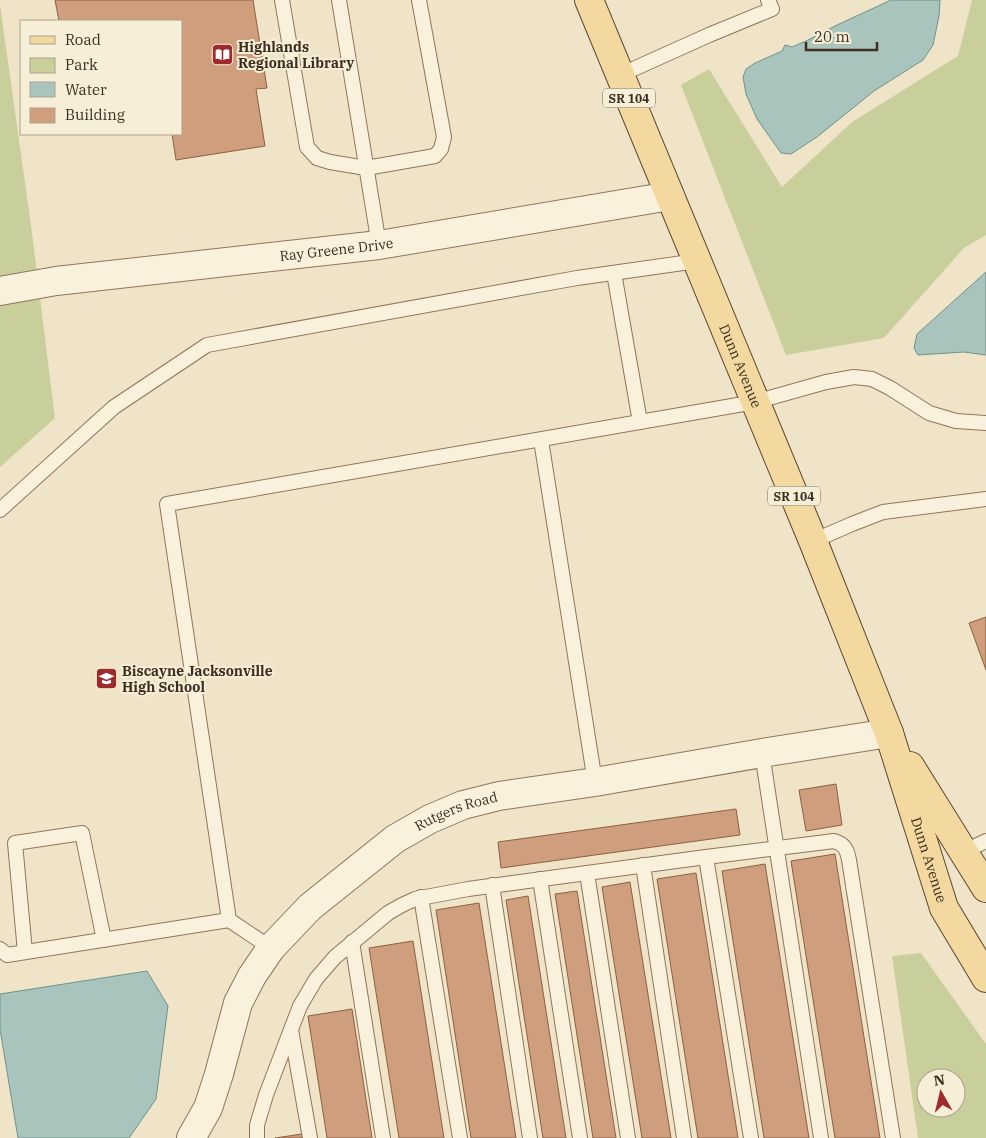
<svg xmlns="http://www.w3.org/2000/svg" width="986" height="1138" font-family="'IBM Plex Serif',serif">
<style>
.green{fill:#c9cf9b;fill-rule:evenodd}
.water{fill:#a9c4bc;stroke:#6f938a}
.building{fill:#cf9f7d;stroke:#8d5f41}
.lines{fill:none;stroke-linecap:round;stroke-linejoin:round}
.lane-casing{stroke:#8d765c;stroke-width:16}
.street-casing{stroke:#8d765c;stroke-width:30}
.primary-casing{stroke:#5b4430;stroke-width:30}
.lane{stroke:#faf1dc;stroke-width:14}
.street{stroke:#faf1dc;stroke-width:28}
.primary{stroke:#f3d9a0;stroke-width:28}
.labels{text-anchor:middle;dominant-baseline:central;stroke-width:4;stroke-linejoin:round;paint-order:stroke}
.shield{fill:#f7eed8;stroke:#756857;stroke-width:1}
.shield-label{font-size:12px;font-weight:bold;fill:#3d2e20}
.poi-label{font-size:14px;font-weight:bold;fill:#3d2e20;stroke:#f7eed8;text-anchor:start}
.street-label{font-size:14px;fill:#3d2e20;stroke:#f7eed8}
</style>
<rect width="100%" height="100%" fill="#f0e4c8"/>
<g class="green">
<path d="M972,0H986V235L964,248L884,338L786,355L681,85L709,69L782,187L852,122L958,56Z"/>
<path d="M0,5L31,225L55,418L0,467Z"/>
<path d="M921,953L986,1044V1138H918L892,956ZM926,1078H956V1108H926Z"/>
</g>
<g class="water">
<path d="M891,0H940L939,16L933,45L923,60L874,91L817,137L791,154L781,153L757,119L746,94L743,77L746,69L755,63L782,51L785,45L792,47L806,41L837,25Z"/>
<path d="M986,272V355L964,352L918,355L914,348L917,334Z"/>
<path d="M147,971L168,1006L156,1099L129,1138H18L0,1029V994Z"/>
</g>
<g class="building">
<path d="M55,0H253L267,88L256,89L265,146L176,160L172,134H181V21H59Z"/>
<path d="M986,617V670L969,623Z"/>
<path d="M836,784L842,825L806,831L799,790Z"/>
<path d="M736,809L740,835L501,868L498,842Z"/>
<path d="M835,854L880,1138H835L791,861Z"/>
<path d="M765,864L809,1138H764L722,871Z"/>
<path d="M696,873L738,1138H698L657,879Z"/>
<path d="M630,882L671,1138H642L602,887Z"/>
<path d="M577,891L616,1138H593L555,894Z"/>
<path d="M528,896L566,1138H543L506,900Z"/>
<path d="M479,903L516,1138H471L436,910Z"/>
<path d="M413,941L444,1138H399L369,948Z"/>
<path d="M352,1009L372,1138H327L308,1016Z"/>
<path d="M302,1134L303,1138H275Z"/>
</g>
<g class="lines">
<defs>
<g id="lane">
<path d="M282,0L307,147L317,158L330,162L366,168L435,156L441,149L444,137L419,0"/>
<path d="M339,0L379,245"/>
<path d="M620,75L709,35L772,9L768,0"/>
<path d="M614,273L640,422"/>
<path d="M541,440L595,782"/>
<path d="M0,510L114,407L207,345L577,278L697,261"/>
<path d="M813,541L852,524L883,512L986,499"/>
<path d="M762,753L821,1138"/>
<path d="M963,852L986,841"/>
<path d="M706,857L751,1138"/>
<path d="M643,865L684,1138"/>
<path d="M587,873L628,1138"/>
<path d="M540,879L580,1138"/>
<path d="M492,885L530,1138"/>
<path d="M421,897L460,1138"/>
<path d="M352,942L383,1138"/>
<path d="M271,948L229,920L167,504L755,402L826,382L854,377L872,379L890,388L929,413L956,421L986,423"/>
<path d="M0,949L7,955L229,920"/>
<path d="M25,952L15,843L82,833L104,940"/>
<path d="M291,1030L310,1138"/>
<path d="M257,1138V1125L266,1095L300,1006L316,979L335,957L370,928L388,913L402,905L415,899L468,889L706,857L834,841C844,844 847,849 849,860L893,1138"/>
</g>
<g id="street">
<path id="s1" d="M0,291L56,281L379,245L670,196"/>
<path id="s2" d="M191,1138L208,1108L219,1074L238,1003L252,976L271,948L310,907L395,839L430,819L463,805L499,796L595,782L762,753L889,733"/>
</g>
<g id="primary">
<path id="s3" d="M589,0L813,541L889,733L944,908L986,978"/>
<path d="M910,766L986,888"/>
</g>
</defs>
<use href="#lane" class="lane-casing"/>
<use href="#street" class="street-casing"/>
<use href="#primary" class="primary-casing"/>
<use href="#lane" class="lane"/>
<use href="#street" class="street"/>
<use href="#primary" class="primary"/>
</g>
<defs>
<symbol id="library-square" viewBox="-11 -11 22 22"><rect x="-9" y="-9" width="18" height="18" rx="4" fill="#9e2a2b" stroke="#f7eed8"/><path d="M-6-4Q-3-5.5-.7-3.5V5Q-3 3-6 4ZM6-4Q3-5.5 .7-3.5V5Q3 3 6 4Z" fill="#fff"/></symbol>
<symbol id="school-square" viewBox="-11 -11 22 22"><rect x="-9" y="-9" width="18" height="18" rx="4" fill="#9e2a2b" stroke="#f7eed8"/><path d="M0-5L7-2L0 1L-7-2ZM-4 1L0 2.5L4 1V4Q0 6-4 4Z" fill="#fff"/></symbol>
</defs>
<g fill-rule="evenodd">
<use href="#library-square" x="210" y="42" width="25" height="25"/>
<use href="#school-square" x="94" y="666" width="25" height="25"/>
</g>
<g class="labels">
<g class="shield">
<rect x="603" y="88.5" width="52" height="19" rx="4"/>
<rect x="768" y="486.5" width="52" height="19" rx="4"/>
</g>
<g class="shield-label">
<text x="629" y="98">SR 104</text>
<text x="794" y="496">SR 104</text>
</g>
<g class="poi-label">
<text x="238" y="47">Highlands<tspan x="238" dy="16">Regional Library</tspan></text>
<text x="122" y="671">Biscayne Jacksonville<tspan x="122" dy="16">High School</tspan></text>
</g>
<g class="street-label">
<text stroke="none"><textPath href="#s1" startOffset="339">Ray Greene Drive</textPath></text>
<text stroke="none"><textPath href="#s3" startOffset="396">Dunn Avenue</textPath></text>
<text stroke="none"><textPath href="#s2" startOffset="441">Rutgers Road</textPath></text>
<text stroke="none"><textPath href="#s3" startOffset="925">Dunn Avenue</textPath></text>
</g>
</g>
<rect x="20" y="20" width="162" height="115" fill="#f7eed8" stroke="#ada18e"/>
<rect x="30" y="36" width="25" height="8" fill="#f3d9a0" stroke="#ada18e"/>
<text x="65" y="45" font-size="15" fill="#3d2e20">Road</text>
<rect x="30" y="58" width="25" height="15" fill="#c9cf9b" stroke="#ada18e"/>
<text x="65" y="70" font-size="15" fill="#3d2e20">Park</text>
<rect x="30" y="82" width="25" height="15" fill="#a9c4bc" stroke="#ada18e"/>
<text x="65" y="95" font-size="15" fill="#3d2e20">Water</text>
<rect x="30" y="108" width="25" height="15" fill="#cf9f7d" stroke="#ada18e"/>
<text x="65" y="120" font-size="15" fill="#3d2e20">Building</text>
<g transform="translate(941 1093) rotate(352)"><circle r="24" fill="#f7eed8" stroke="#ada18e"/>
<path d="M0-4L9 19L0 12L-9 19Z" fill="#9e2a2b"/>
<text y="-8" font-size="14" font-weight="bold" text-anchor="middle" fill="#3d2e20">N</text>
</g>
<path d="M806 42v8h71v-8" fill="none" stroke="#3d2e20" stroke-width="2.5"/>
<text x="814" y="42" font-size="15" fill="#3d2e20" stroke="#f7eed8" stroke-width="4" paint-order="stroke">20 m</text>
</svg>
